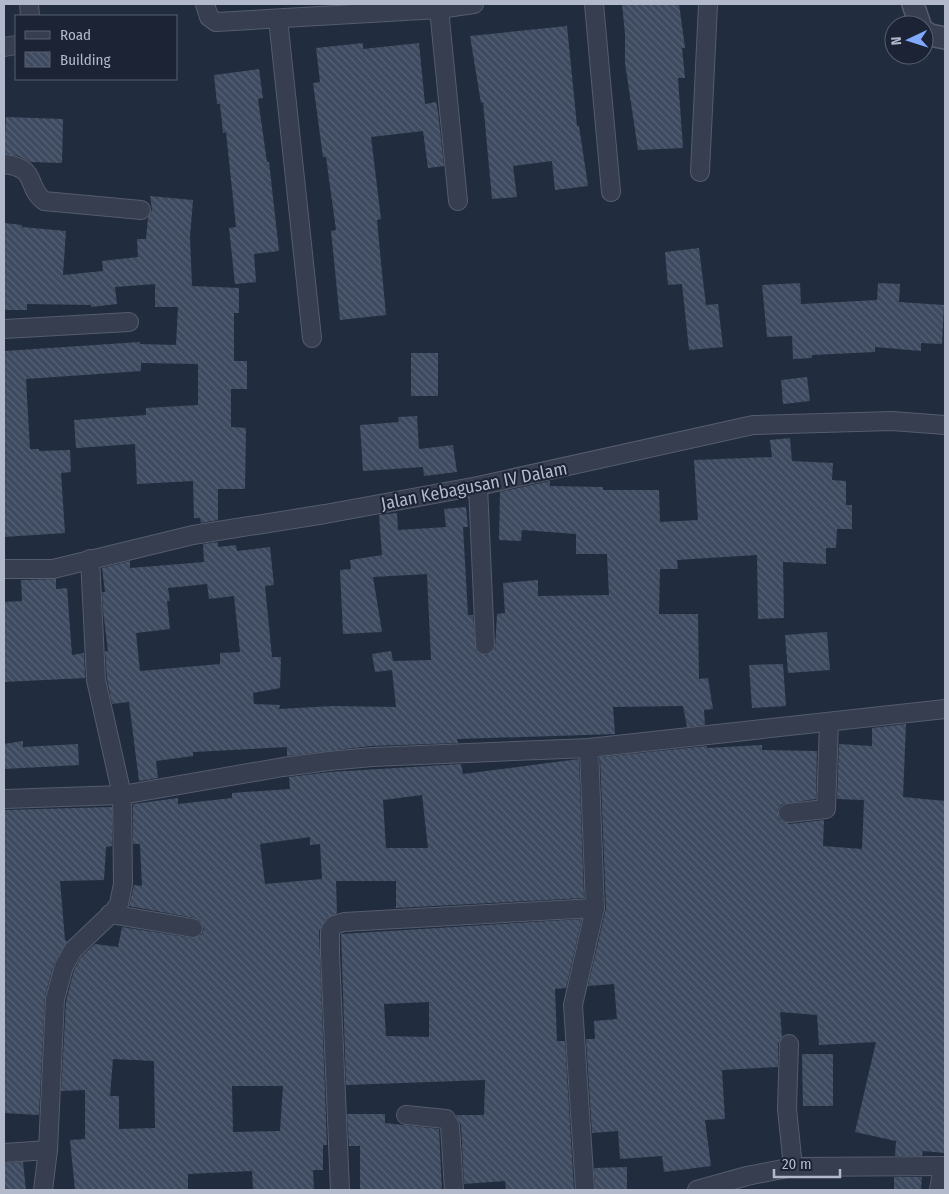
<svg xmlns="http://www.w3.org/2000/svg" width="949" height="1194" font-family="'Fira Sans Condensed',sans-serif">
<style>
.building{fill:url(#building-back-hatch);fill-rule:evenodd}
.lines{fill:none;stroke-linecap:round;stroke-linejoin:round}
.minor-casing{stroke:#545c6d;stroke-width:20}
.tertiary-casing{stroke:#545c6d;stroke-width:24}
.minor{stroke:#363e4f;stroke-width:18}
.tertiary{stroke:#363e4f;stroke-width:21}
.labels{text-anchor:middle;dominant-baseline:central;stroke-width:4;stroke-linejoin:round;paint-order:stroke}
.street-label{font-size:18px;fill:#b2b9ca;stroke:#1b2334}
</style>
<defs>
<pattern id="building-back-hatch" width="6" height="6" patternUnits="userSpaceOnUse" patternTransform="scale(1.25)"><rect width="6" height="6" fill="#3d4a5f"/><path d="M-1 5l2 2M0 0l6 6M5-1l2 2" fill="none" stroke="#576275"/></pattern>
</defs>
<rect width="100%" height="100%" fill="#222c3f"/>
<g class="building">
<path d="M622,4H679L685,48H682L685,78H678L683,148L638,150L625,63V34Z"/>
<path d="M567,26L577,126H579L588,186L555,190L552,161L513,166L517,197L492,199L483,102L481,103L470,36Z"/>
<path d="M363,43V49L419,43L425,104L436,102L438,111L444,166L428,168L423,131L371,137L381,219L377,220L386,315L340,320L331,231L336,230L326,157H323L313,83L320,82L316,48Z"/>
<path d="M259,69L263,98L258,99L267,162H269L279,251L254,254L256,282L235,284L229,228L236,227L226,132L223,133L220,104H217L214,75Z"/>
<path d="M6,117L63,119L62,163L30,162L19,156L4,154Z"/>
<path d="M150,196L193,200L190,237L192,286L239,288V313H234V361H247V389H231V427L246,428L245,489H218V520L201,523L200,518H194L193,481L137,484L135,444L76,448L74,420L146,415V408L198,405V364L141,363V371L26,379L30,449H39V451L70,450L71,472L61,473L65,533L4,537V351L140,342V344L176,345L178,307H155V284L115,287L117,304L91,307V305L27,304V310H4V223L22,225V227L66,231L63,275L103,271L102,261L138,257L137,239H146L148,218L152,210Z"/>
<path d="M699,248L706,305L718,304L723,347L689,350L682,284L668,285L665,252Z"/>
<path d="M800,283L801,304L877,300L878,283L900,284L899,302L944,305L942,344L921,343V351L875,347V352L812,355V358L793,359L792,336L767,337L762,285Z"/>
<rect x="411" y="353" width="27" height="43"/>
<path d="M807,377L810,401L783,404L781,380Z"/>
<path d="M417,416L419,449L453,445L457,472L424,476L423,467L363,471L360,425L399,422L398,417Z"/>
<path d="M790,438L792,461L833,463L832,480L846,481V505H852V529H837L836,548H826V564L783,562L784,618L758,619L757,555L677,560L678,569H660L659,614H698L699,679L708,678L713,709L704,710L705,725L687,727L683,706L613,707L615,734L457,739L458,743L371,746L287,756V747L193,752V756L156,761L158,778L139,781L129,702L112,704L107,679L105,651H108L103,610L102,592H105L102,568L130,561V568L204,562L203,544L218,542V547L236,545L237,551L270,547L274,585L265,586L272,657H281L280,688L253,693L254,704L280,705L279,709L333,706L396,707L392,670L375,672L372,654L391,651L393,661L431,660L427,574L373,577L382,632L343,634L340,570L351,569L350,560L382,555L379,515L397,513L398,530L446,527L444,509L466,507L468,527H463L468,615H473L476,650L486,656L495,649L497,614L505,613L503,583L538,580V596L609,595L607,554H576V534L522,530L521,541L499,540L500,492L550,481V486L603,487V490H659L660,522L698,520L694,460L772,457L770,440ZM207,584L209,599L234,596L240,652L220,653V664L140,671L136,633L170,629L167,601H170L168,588Z"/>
<path d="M56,579V589L67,588L72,655L84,653L85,678L4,682V602L22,601L21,580Z"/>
<path d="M827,632L830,670L788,673L785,635Z"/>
<path d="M783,664L786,706L752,708L749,665Z"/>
<path d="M906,724L903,797L945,801V1153L923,1151L922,1156H895L896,1141L855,1132L876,1042L819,1045L817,1015L780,1012L782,1036L778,1044V1067L722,1070L725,1119L705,1120L711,1166L664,1172L662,1156L620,1159L618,1131L592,1133L586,1039H595L594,1021L617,1019L614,984L588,986L606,908L600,757L707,746V748L762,745V750L817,751L816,799L782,804L778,809L779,819L789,824L824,820L823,846L862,849L864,800L837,799L839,744L872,746V728Z"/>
<path d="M23,741V747L78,744L79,765L4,769V744Z"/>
<path d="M579,759L584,898L396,908V881H336L337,913L326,919L319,931L327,1145H323V1170H313L314,1190H253L252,1171L188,1174V1190H75L70,1140L85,1139V1090L61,1091L66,1001L74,970L81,957L95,944L118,947L122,927L192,938L201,935L204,929L200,920L195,918L129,906L134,885L142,886L140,844H133V804L178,798V804L232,798V793L290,789L289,777L330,772L461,764L463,774ZM422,795L428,848H386L383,800ZM310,837V845L320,844L322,879L265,884L260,844ZM113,1059L154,1061L155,1128L119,1129V1096H110ZM232,1086H283L280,1131L233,1132Z"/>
<path d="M112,807V846L106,847L104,880L60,881L65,940L67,941L54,963L45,996L39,1115L4,1113V810Z"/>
<path d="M582,919L566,988L555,989L557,1041H565L574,1190H506L505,1181L464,1184L461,1125L456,1115H484L485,1080L346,1085L341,934ZM429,1002V1037L386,1036L384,1004Z"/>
<path d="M802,1054H833V1106H803Z"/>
<path d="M347,1114H385V1123L439,1129L442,1190H360V1146H349Z"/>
<path d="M23,1162L26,1190H4V1163Z"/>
<path d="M627,1167V1190H595L594,1168Z"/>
<path d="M894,1177H922L921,1190H894Z"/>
</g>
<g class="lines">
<defs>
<g id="minor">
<path d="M29,4L30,16"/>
<path d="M205,4L209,17L216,22L439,9L474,4"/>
<path d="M594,4L611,192"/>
<path d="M439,9L458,201"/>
<path d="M278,19L312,338"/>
<path d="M4,47L16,45"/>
<path d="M4,164C39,168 25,186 44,201L141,210"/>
<path d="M700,172L708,4"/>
<path d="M4,329L129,322"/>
<path d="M478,486L485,645"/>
<path d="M4,569H53L193,535L325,514L478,486L753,425L892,421L945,425"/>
<path d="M4,799L122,795L283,767L329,761L372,757L589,748L945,709"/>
<path d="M788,813L826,809L829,723"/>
<path d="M110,914L193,928"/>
<path d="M789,1044L787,1109L793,1167"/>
<path d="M406,1115L446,1119L450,1126L454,1190"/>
<path d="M4,1153L48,1150"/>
<path d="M43,1190L48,1150L55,999L64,966L73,950L114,911L119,904L123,884L122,795L96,680L90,559"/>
<path d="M340,1190L330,954V931L334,925L344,922L595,908"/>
<path d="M585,1190L573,1005L595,908L589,748"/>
<path d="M697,1190L747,1176L793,1167L945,1166"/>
<path d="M939,1190L943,1166"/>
</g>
<g id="tertiary">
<path d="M913,4L920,25"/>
<path d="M924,31L930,35L945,38"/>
</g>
</defs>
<use href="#minor" class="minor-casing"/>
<use href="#tertiary" class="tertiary-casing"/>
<use href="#minor" class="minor"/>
<use href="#tertiary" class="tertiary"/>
</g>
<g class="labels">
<g class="street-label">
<text transform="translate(474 486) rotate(-11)">Jalan Kebagusan IV Dalam</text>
</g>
</g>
<rect width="949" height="1194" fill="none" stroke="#b2b9ca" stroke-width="10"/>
<rect x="15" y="15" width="162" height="65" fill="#1b2334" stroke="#575f70"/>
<rect x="25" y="31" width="25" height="8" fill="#363e4f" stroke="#575f70"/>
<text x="60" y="40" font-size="15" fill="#b2b9ca">Road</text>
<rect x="25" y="52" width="25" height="15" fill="url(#building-back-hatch)" stroke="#575f70"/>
<text x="60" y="65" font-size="15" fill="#b2b9ca">Building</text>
<g transform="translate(909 40) rotate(266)"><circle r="24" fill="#1b2334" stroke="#575f70"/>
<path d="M0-4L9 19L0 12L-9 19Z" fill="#82a9ff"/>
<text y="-8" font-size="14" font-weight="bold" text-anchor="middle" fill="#b2b9ca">N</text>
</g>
<path d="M774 1169v8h66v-8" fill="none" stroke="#b2b9ca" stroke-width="2.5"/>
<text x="782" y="1169" font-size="15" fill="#b2b9ca" stroke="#1b2334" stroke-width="4" paint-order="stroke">20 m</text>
</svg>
